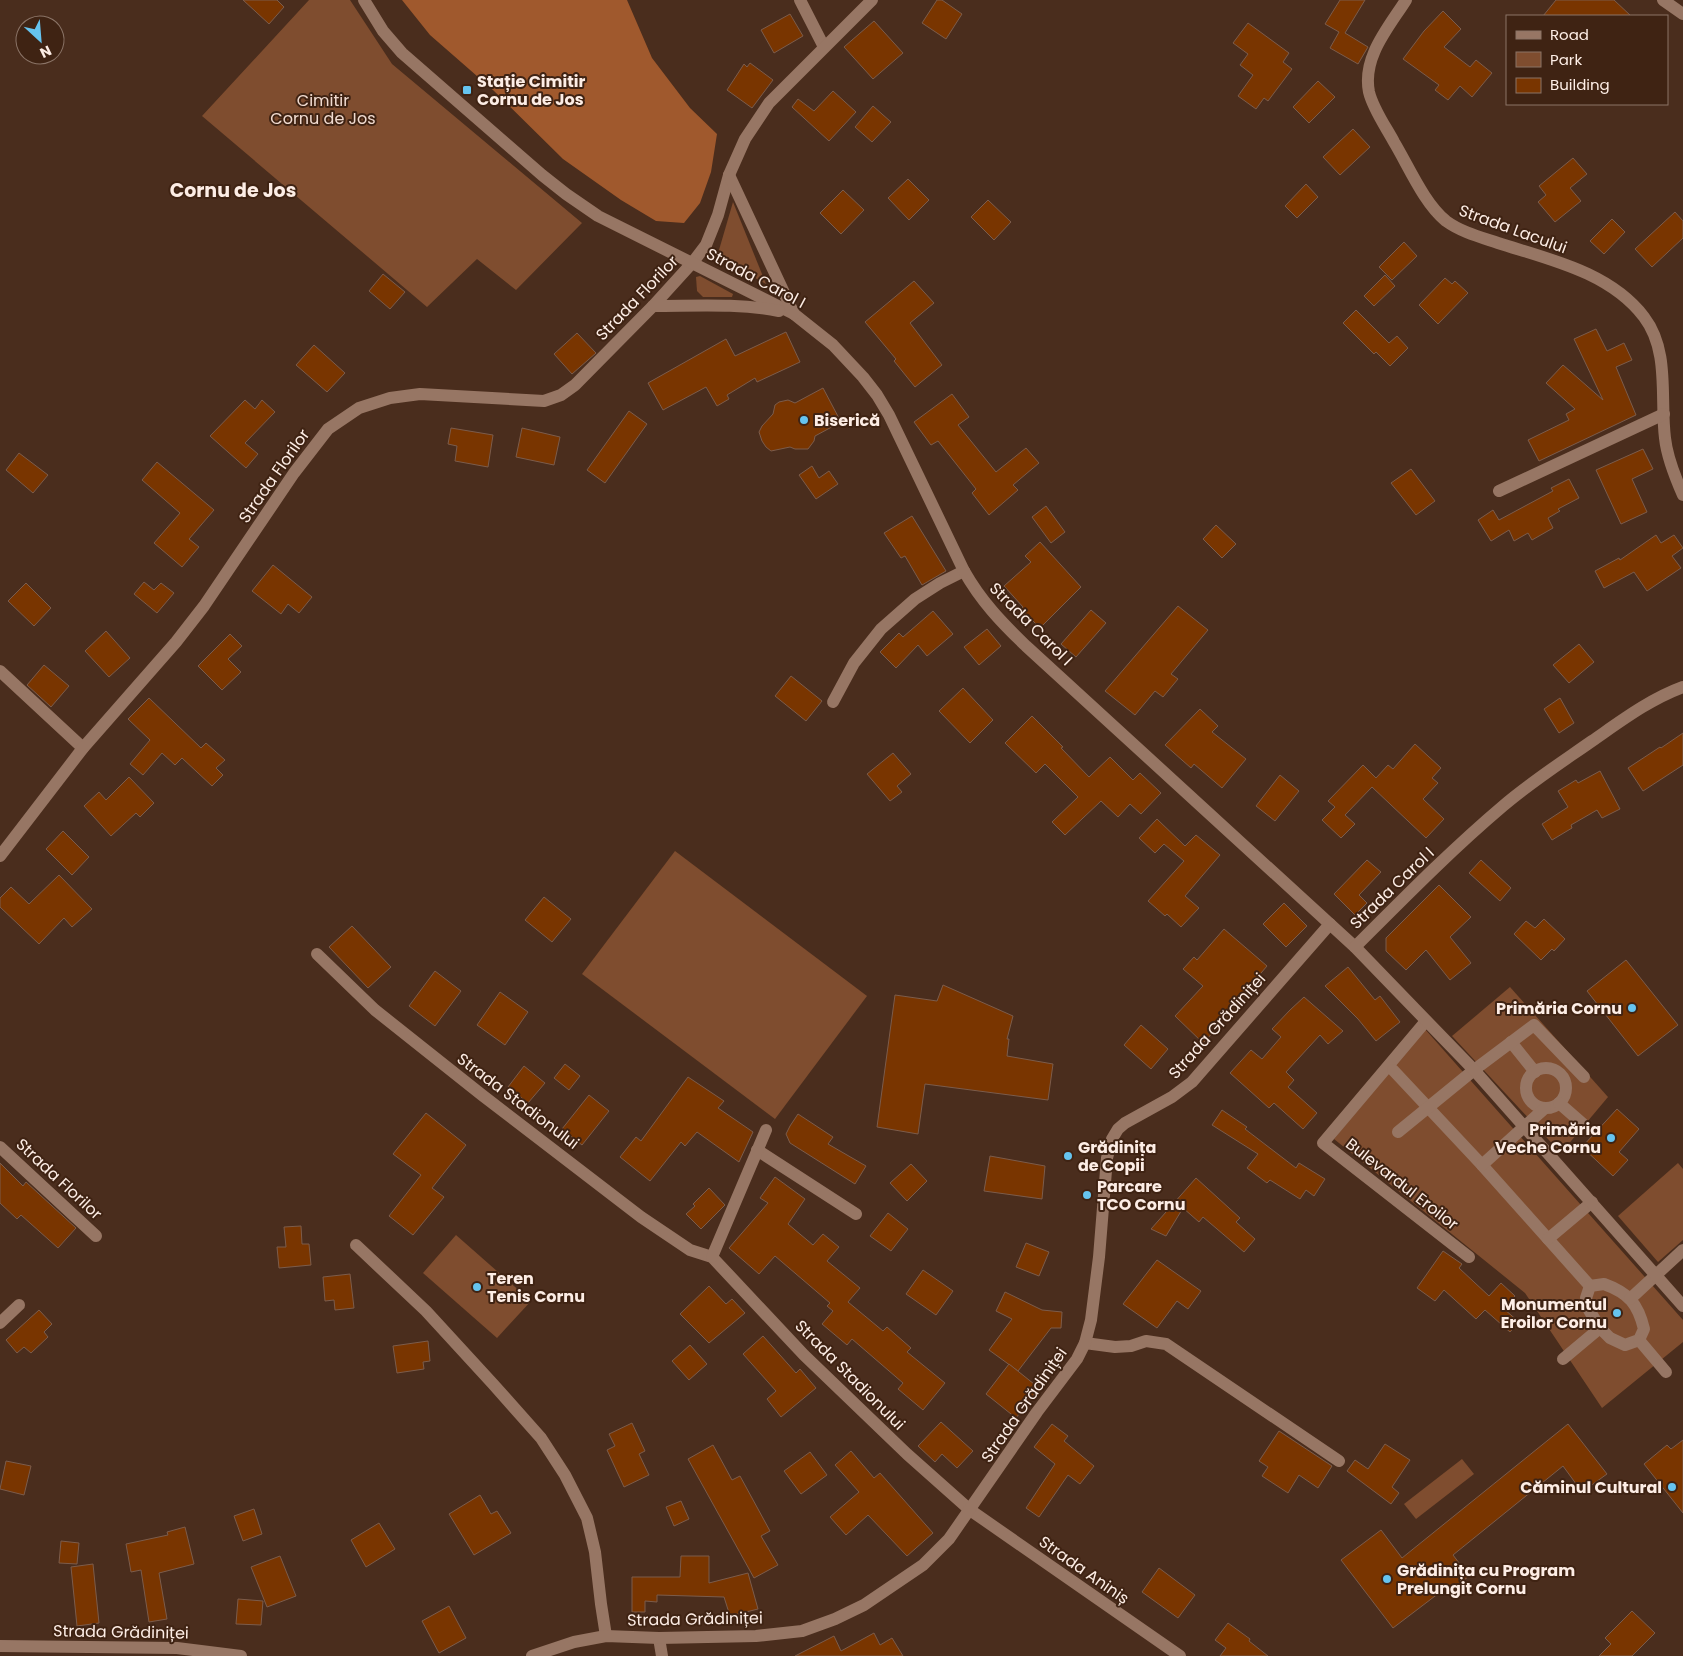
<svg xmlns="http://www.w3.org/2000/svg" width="1683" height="1656" font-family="Poppins,sans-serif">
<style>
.green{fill:#7f4d2f}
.forest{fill:#a0592d}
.building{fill:#793500;stroke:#7c5c4b}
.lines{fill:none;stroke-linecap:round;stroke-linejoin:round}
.street{stroke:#977664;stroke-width:12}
.secondary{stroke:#977664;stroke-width:12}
.poi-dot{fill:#66c4ef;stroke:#3f2313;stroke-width:2}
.labels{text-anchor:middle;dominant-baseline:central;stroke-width:4;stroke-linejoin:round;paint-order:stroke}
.poi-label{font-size:16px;font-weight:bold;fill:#fdede5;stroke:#3f2313;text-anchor:start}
.park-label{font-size:16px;fill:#f1dbd0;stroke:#3f2313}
.street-label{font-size:16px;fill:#fdede5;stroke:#3f2313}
.quarter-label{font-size:19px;font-weight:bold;fill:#fdede5;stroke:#3f2313}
</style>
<rect width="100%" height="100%" fill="#4a2d1d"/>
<g class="green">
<path d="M309,0H350L392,64L582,223L516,290L477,259L427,307L202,116Z"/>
<path d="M733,202L766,284L725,261L719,250Z"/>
<path d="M700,276L733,294L732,297H703L697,291L696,277Z"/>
<path d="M675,851L867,996L775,1119L582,974Z"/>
<path d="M1510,987L1608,1097L1561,1153L1452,1036Z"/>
<path d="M1424,1028L1683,1320V1342L1602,1408L1525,1293L1334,1139Z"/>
<path d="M1678,1163L1683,1169V1240L1658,1262L1618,1216Z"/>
<path d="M456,1235L531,1301L497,1338L423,1273Z"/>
<path d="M1462,1459L1474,1474L1416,1519L1404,1504Z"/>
</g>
<path class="forest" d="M402,0H627L652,58L690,108L717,134L711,172L700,203L684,223L656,221L621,200L563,159L493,90L430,35Z"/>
<g class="building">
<path d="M243,0H277L284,7L269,24Z"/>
<path d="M937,0H942L962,14L946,39L922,23Z"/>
<path d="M1340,0H1365L1345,33L1368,47L1358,64L1330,48L1339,32L1325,24Z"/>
<path d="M1556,0H1614L1631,16H1543Z"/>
<path d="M1443,11L1461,29L1444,47L1470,67L1476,60L1492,73L1472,97L1460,86L1448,100L1435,90L1439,85L1403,59L1424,31Z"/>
<path d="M790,14L803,36L774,53L761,30Z"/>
<path d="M874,21L903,53L873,79L844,47Z"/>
<path d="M1248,23L1289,53L1283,62L1292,69L1268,101L1264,98L1256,109L1238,96L1253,75L1240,65L1248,54L1233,43Z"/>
<path d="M750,63L773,80L752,108L727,90L744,64L747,67Z"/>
<path d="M1318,81L1335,97L1309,123L1293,107Z"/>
<path d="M833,91L856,112L829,141L792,107L798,99L814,111Z"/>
<path d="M873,106L891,122L872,142L855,127Z"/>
<path d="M1353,129L1370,147L1340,175L1323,157Z"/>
<path d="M1573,158L1587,174L1570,188L1581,201L1555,222L1538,202L1546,195L1539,186Z"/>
<path d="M908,179L929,200L909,220L888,198Z"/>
<path d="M1306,184L1318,197L1297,218L1285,206Z"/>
<path d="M843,190L864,210L841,234L820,213Z"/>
<path d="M988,200L1011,222L994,240L971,217Z"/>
<path d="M1675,212L1683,221V238L1652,267L1635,249Z"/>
<path d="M1612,219L1625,232L1604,254L1590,241Z"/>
<path d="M1404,242L1417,256L1392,280L1379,267Z"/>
<path d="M383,274L405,292L390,309L369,291Z"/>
<path d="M1385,275L1395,286L1374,306L1364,296Z"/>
<path d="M1445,278L1452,284L1455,281L1468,293L1438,324L1419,305Z"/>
<path d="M914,281L934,303L910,323L942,365L915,387L894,361L896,359L865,322Z"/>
<path d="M1356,310L1389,343L1397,336L1408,348L1390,366L1376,352L1374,354L1343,323Z"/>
<path d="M1596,329L1607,351L1624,343L1632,360L1616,367L1636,415L1539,461L1528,440L1569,420L1566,414L1575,409L1546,383L1563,365L1603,400L1574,339Z"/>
<path d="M786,332L800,362L757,382L755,378L727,395L729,399L717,406L706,387L663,410L648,383L726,339L735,356Z"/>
<path d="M577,333L596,353L572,374L554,354Z"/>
<path d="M314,345L345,373L327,392L296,365Z"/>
<path d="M823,388L841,422L815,436L814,441L808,449H795L790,447L771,451L766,447L762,441L759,432L762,426L773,414L775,405L779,402L788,400L795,403Z"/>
<path d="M952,394L969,417L958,425L996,472L1026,448L1039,463L1013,485L1018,490L989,515L972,493L976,489L938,441L931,445L914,422Z"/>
<path d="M245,400L255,409L262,400L275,412L245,443L258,454L246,468L210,436Z"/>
<path d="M629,411L647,424L605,483L587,470Z"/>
<path d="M451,428L493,435L488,467L455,461L457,446L448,444Z"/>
<path d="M522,428L560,437L554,465L516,457Z"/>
<path d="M1643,449L1653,469L1632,479L1647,512L1621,524L1596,470Z"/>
<path d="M19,453L48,475L33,493L6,470Z"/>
<path d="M157,462L214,510L189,539L199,547L182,567L154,543L180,513L142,480Z"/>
<path d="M812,466L819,478L829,471L838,484L816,499L799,475Z"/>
<path d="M1411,469L1435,501L1416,515L1391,483Z"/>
<path d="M1569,479L1579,498L1558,509L1560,511L1548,518L1553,528L1532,540L1528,533L1514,541L1509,530L1491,541L1478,520L1493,510L1499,520L1553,491L1551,488Z"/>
<path d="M1046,506L1065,532L1051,543L1032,517Z"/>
<path d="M912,516L946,571L922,585L905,556L901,558L884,533Z"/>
<path d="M1216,525L1236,544L1222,558L1203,539Z"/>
<path d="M1656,535L1661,543L1674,535L1683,548L1672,556L1681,568L1647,591L1634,572L1604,588L1595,571L1619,558L1620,560Z"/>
<path d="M1040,542L1081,587L1040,628L1021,609L1023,607L1004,586L1031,562L1025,556Z"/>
<path d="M273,565L312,597L299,613L288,604L281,614L252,591Z"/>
<path d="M144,582L154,590L161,583L174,593L157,613L134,594Z"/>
<path d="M26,583L51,608L34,626L8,601Z"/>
<path d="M1178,606L1208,630L1171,674L1178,679L1163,697L1155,691L1135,715L1105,691Z"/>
<path d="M1091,610L1106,623L1076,657L1061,644Z"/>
<path d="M933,611L953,634L927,656L918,645L896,668L880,652L899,633L903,637Z"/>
<path d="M987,629L1001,646L979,665L964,647Z"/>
<path d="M106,631L130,658L109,677L85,651Z"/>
<path d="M230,634L242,646L228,659L241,672L222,690L198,666Z"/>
<path d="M1579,644L1594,662L1569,683L1553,665Z"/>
<path d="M44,665L69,686L51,707L27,685Z"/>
<path d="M791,676L822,701L806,721L775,696Z"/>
<path d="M963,688L993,720L970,743L939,711Z"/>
<path d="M149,698L201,748L206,743L225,760L216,768L223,775L212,786L182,758L175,765L162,753L143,775L130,764L150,740L128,719Z"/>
<path d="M1560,698L1574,723L1559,733L1544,709Z"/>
<path d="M1200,709L1218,726L1212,732L1246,759L1222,788L1194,764L1191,768L1165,745Z"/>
<path d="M1032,716L1063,747L1061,748L1089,777L1110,757L1133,780L1140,773L1161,793L1141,814L1130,804L1118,817L1101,801L1065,835L1052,822L1078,797L1045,764L1036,773L1005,743Z"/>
<path d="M1683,733V765L1643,791L1628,768L1660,747L1661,748Z"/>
<path d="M1415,744L1441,768L1432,778L1438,783L1423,799L1444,819L1426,838L1372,787L1345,815L1355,824L1341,838L1322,820L1335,807L1328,801L1363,765L1376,778L1388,765L1393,769Z"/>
<path d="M893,753L911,774L897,786L902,792L890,801L867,774Z"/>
<path d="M1600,771L1620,809L1602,818L1597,810L1571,825L1572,828L1552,840L1542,824L1568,807L1558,791L1576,780L1578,783Z"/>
<path d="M1280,775L1299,791L1275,821L1256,806Z"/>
<path d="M129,777L154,803L140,817L136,813L111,836L84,806L99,792L106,800Z"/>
<path d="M1157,819L1185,846L1196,835L1220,855L1185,896L1199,908L1181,927L1167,914L1165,916L1148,901L1184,861L1164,844L1155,853L1139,838Z"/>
<path d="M63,831L89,857L72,875L46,849Z"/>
<path d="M1367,860L1381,872L1359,895L1367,903L1355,915L1334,894Z"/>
<path d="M1481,860L1511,888L1500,901L1469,873Z"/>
<path d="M59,875L92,909L72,927L64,918L39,944L0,907V898L11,887L29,904Z"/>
<path d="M1439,885L1471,917L1450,937L1471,963L1450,980L1426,950L1406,970L1386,951V938Z"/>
<path d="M544,897L571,919L552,942L525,920Z"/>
<path d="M1284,903L1307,926L1286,947L1263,924Z"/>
<path d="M1544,919L1565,939L1554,951L1552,949L1541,960L1514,934L1526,921L1535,928Z"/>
<path d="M352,926L391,967L368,988L329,947Z"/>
<path d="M1224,929L1267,966L1217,1025L1219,1026L1203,1043L1175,1016L1203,986L1183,969L1194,957L1197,960Z"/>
<path d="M1626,960L1678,1025L1638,1056L1587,991Z"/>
<path d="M1348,967L1375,1000L1380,996L1400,1022L1376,1041L1358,1019L1325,986Z"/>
<path d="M435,971L461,991L435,1026L409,1006Z"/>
<path d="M943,985L1013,1016L1007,1039H1009L1007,1056L1053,1064L1048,1100L925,1084L918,1134L877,1127L895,995L937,1001Z"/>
<path d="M500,992L528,1012L505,1045L477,1025Z"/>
<path d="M1304,997L1343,1031L1328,1044L1320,1035L1286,1072L1294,1080L1288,1087L1317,1113L1303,1129L1274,1103L1269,1108L1230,1073L1251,1050L1262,1059L1281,1037L1272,1029L1290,1010Z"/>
<path d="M1141,1025L1168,1049L1151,1069L1124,1045Z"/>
<path d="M565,1064L580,1076L569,1090L554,1078Z"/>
<path d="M524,1066L545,1083L528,1103L508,1087Z"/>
<path d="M688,1077L724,1101L718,1108L753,1132L739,1162L697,1132L685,1146L681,1142L650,1181L620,1157L636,1137L641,1141Z"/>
<path d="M589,1095L609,1111L582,1145L562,1129Z"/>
<path d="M1617,1109L1639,1129L1619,1152L1628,1160L1613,1176L1582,1147Z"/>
<path d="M1222,1110L1247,1127L1245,1129L1296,1168L1299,1163L1325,1179L1314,1196L1306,1190L1300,1199L1270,1180L1267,1183L1247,1168L1258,1154L1212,1125Z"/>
<path d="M426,1113L466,1145L432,1188L444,1197L413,1235L389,1216L421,1175L393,1154Z"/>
<path d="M798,1114L833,1137L828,1144L866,1166L855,1184L790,1143L786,1134L790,1126Z"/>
<path d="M990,1156L1045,1166L1042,1199L984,1191Z"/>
<path d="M0,1163L23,1186L26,1182L76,1228L58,1248L21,1215L17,1219L0,1203Z"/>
<path d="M911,1164L927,1181L907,1201L890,1183Z"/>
<path d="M775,1177L805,1199L788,1224L813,1245L823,1234L839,1247L827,1261L860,1288L848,1302L883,1331L887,1327L911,1348L907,1352L945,1383L923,1410L898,1389L903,1383L852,1339L847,1345L822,1324L833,1311L827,1306L830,1303L775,1256L759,1274L729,1248L768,1203L760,1198Z"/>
<path d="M1196,1178L1240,1218L1236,1222L1255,1239L1244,1252L1203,1217L1199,1222L1183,1208L1166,1236L1151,1229Z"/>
<path d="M709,1188L725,1205L701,1229L686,1214L695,1206L693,1204Z"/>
<path d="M888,1213L908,1229L891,1251L870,1236Z"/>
<path d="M301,1226L302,1244H309L311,1265L279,1268L277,1247H286L284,1227Z"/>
<path d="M1026,1243L1049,1252L1039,1276L1016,1267Z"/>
<path d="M1443,1251L1462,1264L1459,1268L1489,1296L1501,1283L1515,1296L1504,1309L1519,1322L1510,1332L1485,1310L1476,1319L1444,1290L1435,1301L1417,1288Z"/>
<path d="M1157,1260L1201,1291L1188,1309L1177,1301L1157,1328L1123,1304Z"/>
<path d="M923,1270L953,1291L936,1315L906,1294Z"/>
<path d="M350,1274L354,1308L335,1310L334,1300L325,1301L323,1277Z"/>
<path d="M709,1286L726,1304L732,1299L745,1313L709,1343L680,1314Z"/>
<path d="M1005,1292L1042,1310L1062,1312L1061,1328H1051L1018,1371L989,1350L1012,1319L996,1311Z"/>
<path d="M39,1310L52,1324L44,1332L48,1337L31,1353L24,1347L17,1353L6,1340Z"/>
<path d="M763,1336L796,1373L800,1369L816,1388L781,1417L767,1399L776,1391L743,1354Z"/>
<path d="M428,1341L430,1361L423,1362L424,1369L397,1373L393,1346Z"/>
<path d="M690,1345L707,1364L689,1380L672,1361Z"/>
<path d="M1009,1364L1039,1388L1016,1418L986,1394Z"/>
<path d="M941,1422L973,1451L957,1468L942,1454L935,1462L918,1446Z"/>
<path d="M632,1423L645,1451L639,1454L649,1475L624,1487L607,1450L615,1446L609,1434Z"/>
<path d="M1052,1424L1068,1436L1064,1441L1094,1466L1080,1484L1068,1475L1039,1517L1026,1508L1055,1464L1034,1447Z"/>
<path d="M1568,1424L1607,1474L1582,1492L1563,1466L1453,1555L1469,1576L1446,1595L1443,1590L1393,1628L1341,1560L1381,1530L1402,1558Z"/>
<path d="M1279,1431L1332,1466L1318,1488L1299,1475L1288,1493L1262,1476L1268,1467L1259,1461Z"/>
<path d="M1683,1440V1513L1644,1464L1667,1445L1671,1449Z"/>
<path d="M1385,1444L1410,1460L1392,1487L1399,1493L1391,1504L1347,1471L1355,1460L1368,1469Z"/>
<path d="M713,1445L732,1480L740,1476L770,1531L761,1536L778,1565L754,1578L688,1459Z"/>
<path d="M851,1451L874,1478L880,1473L933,1533L907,1556L868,1515L846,1535L830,1517L859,1492L835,1465Z"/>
<path d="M810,1452L827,1475L801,1494L784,1471Z"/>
<path d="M6,1461L31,1466L24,1495L0,1489Z"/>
<path d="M480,1495L491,1514L497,1511L511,1533L474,1555L449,1514Z"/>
<path d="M681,1501L689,1519L674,1526L666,1507Z"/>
<path d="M254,1509L262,1534L243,1541L234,1516Z"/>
<path d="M379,1523L395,1549L366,1567L351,1540Z"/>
<path d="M185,1527L194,1564L159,1573L167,1619L149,1622L141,1570L131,1572L126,1544L168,1535L167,1532Z"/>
<path d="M61,1541L79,1543L77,1564L59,1563Z"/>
<path d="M280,1556L296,1596L267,1607L251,1567Z"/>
<path d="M681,1556H709V1583L748,1573L758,1609L730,1616L724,1597L657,1595V1602L645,1601V1612H632V1577H680Z"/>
<path d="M93,1564L99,1623L77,1626L71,1567Z"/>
<path d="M1159,1568L1195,1595L1178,1618L1142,1592Z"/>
<path d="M238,1599L263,1601L261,1625L236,1624Z"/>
<path d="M449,1606L466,1638L439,1653L422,1621Z"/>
<path d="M1632,1611L1655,1633L1632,1656H1599L1611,1644L1605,1638Z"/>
<path d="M1228,1623L1250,1639L1249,1641L1268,1656H1220L1226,1648L1215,1640Z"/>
<path d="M874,1633L880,1645L892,1638L903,1656H795L834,1636L841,1651Z"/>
</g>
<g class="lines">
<g class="street">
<path d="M800,0L824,47"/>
<path d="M1406,0C1389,27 1362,57 1369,92C1373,109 1386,127 1394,142C1409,167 1424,203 1446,221C1461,232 1480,237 1498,243C1548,259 1610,272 1644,317C1670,351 1660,398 1665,438C1667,457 1675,477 1683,495"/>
<path d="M1663,0L1683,14"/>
<path d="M1499,491L1664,414"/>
<path d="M0,671L83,748"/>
<path d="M833,702L854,663L881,629L915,599L940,583L964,571"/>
<path d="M0,856L83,748L176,642L204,606L294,473L328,429L359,408L390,398L420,394L544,401L561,395L575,385L653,306L693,262L706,245L718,215L729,175L745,139L769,103L872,0"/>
<path d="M317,954L375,1010L482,1095L641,1217L690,1250L712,1257L804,1355L907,1454L970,1510L1180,1656"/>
<path d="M1426,1021L1323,1143L1469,1257"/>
<path d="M1511,1042L1535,1072"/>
<circle cx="1546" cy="1088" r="20"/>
<path d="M1393,1070L1482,1165L1590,1286"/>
<path d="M1559,1103L1583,1124"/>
<path d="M1398,1132L1474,1070L1534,1025L1584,1077"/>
<path d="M0,1147L96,1236"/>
<path d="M757,1150L856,1214"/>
<path d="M1482,1165L1545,1108"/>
<path d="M1548,1239L1592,1202"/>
<path d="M356,1245L426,1311L493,1384L541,1438L565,1475L587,1518L595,1552L601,1604L606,1636"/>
<path d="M712,1257L766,1130"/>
<path d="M1604,1284C1629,1293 1638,1304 1644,1329L1639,1340L1625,1345L1610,1338L1600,1328L1589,1310L1586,1298L1590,1286Z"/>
<path d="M1630,1299L1683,1250"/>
<path d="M0,1323L19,1305"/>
<path d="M1639,1340L1666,1372"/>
<path d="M1085,1343L1115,1347L1131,1346L1146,1341L1166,1344L1339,1461"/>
<path d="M1563,1359L1600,1328"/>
<path d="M659,1638L662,1656"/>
</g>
<g class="secondary">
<path d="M364,0L383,31L402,53L542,175L566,194L598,216L794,314L833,345L863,377L877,395L889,415L964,571C981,601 1001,622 1026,646L1355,947L1474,1070L1683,1306"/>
<path d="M729,175L794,314"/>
<path d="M653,306C695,306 738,303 779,311"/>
<path d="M1355,947C1403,899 1451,850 1503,806C1531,782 1562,762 1592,741C1621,721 1650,699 1683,687"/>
<path d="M0,1646L177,1648L241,1656"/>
<path d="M532,1656L574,1642L606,1636L659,1638L756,1636L802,1631L835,1619L864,1605L923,1565L949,1539L1037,1412L1077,1359L1085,1343L1091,1320L1099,1257L1107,1158L1112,1139L1118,1129L1125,1123L1172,1097L1192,1082L1330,924"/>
</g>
</g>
<g class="poi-dot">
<rect x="462" y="85" width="10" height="10" rx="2.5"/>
<circle cx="804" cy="420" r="5"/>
<circle cx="1632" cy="1008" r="5"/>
<circle cx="1611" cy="1138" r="5"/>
<circle cx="1068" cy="1156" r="5"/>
<circle cx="1087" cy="1195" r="5"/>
<circle cx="477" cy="1287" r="5"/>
<circle cx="1617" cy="1313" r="5"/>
<circle cx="1672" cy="1487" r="5"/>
<circle cx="1387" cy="1579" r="5"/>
</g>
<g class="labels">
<g class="poi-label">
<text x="477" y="81">Stație Cimitir<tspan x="477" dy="18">Cornu de Jos</tspan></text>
<text x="814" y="420">Biserică</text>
<text x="1622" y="1008" text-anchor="end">Primăria Cornu</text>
<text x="1601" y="1129" text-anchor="end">Primăria<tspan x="1601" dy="18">Veche Cornu</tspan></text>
<text x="1078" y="1147">Grădinița<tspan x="1078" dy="18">de Copii</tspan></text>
<text x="1097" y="1186">Parcare<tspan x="1097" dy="18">TCO Cornu</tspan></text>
<text x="487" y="1278">Teren<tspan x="487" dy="18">Tenis Cornu</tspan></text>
<text x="1607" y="1304" text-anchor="end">Monumentul<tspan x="1607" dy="18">Eroilor Cornu</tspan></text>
<text x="1662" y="1487" text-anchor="end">Căminul Cultural</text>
<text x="1397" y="1570">Grădinița cu Program<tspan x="1397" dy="18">Prelungit Cornu</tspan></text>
</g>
<g class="park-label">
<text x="323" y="100">Cimitir<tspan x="323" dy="18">Cornu de Jos</tspan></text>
</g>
<g class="street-label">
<text transform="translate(1513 229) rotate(20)">Strada Lacului</text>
<text transform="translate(756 278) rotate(28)">Strada Carol I</text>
<text transform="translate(637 298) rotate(-46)">Strada Florilor</text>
<text transform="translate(274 476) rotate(-55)">Strada Florilor</text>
<text transform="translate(1031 624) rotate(45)">Strada Carol I</text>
<text transform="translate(1392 888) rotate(-44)">Strada Carol I</text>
<text transform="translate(1217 1026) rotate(-48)">Strada Grădiniței</text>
<text transform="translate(518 1101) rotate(37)">Strada Stadionului</text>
<text transform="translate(59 1179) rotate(43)">Strada Florilor</text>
<text transform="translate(1402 1184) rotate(38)">Bulevardul Eroilor</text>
<text transform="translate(850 1375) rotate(45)">Strada Stadionului</text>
<text transform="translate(1024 1405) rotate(-55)">Strada Grădiniței</text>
<text transform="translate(1084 1570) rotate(35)">Strada Aniniș</text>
<text transform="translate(695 1619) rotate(-1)">Strada Grădiniței</text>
<text transform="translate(121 1632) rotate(1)">Strada Grădiniței</text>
</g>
<g class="quarter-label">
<text x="233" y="190">Cornu de Jos</text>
</g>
</g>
<rect x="1506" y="15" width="162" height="90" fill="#3f2313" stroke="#8b7467"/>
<rect x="1516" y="31" width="25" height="8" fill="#977664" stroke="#8b7467"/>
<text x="1550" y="40" font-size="15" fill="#fdede5">Road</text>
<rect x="1516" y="52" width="25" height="15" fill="#7f4d2f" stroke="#8b7467"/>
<text x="1550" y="65" font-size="15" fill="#fdede5">Park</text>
<rect x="1516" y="78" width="25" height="15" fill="#793500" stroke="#8b7467"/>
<text x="1550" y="90" font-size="15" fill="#fdede5">Building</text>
<g transform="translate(40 40) rotate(154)"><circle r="24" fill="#3f2313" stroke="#8b7467"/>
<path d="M0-4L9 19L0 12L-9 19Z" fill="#66c4ef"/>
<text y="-8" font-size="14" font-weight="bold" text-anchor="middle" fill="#fdede5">N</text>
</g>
</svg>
